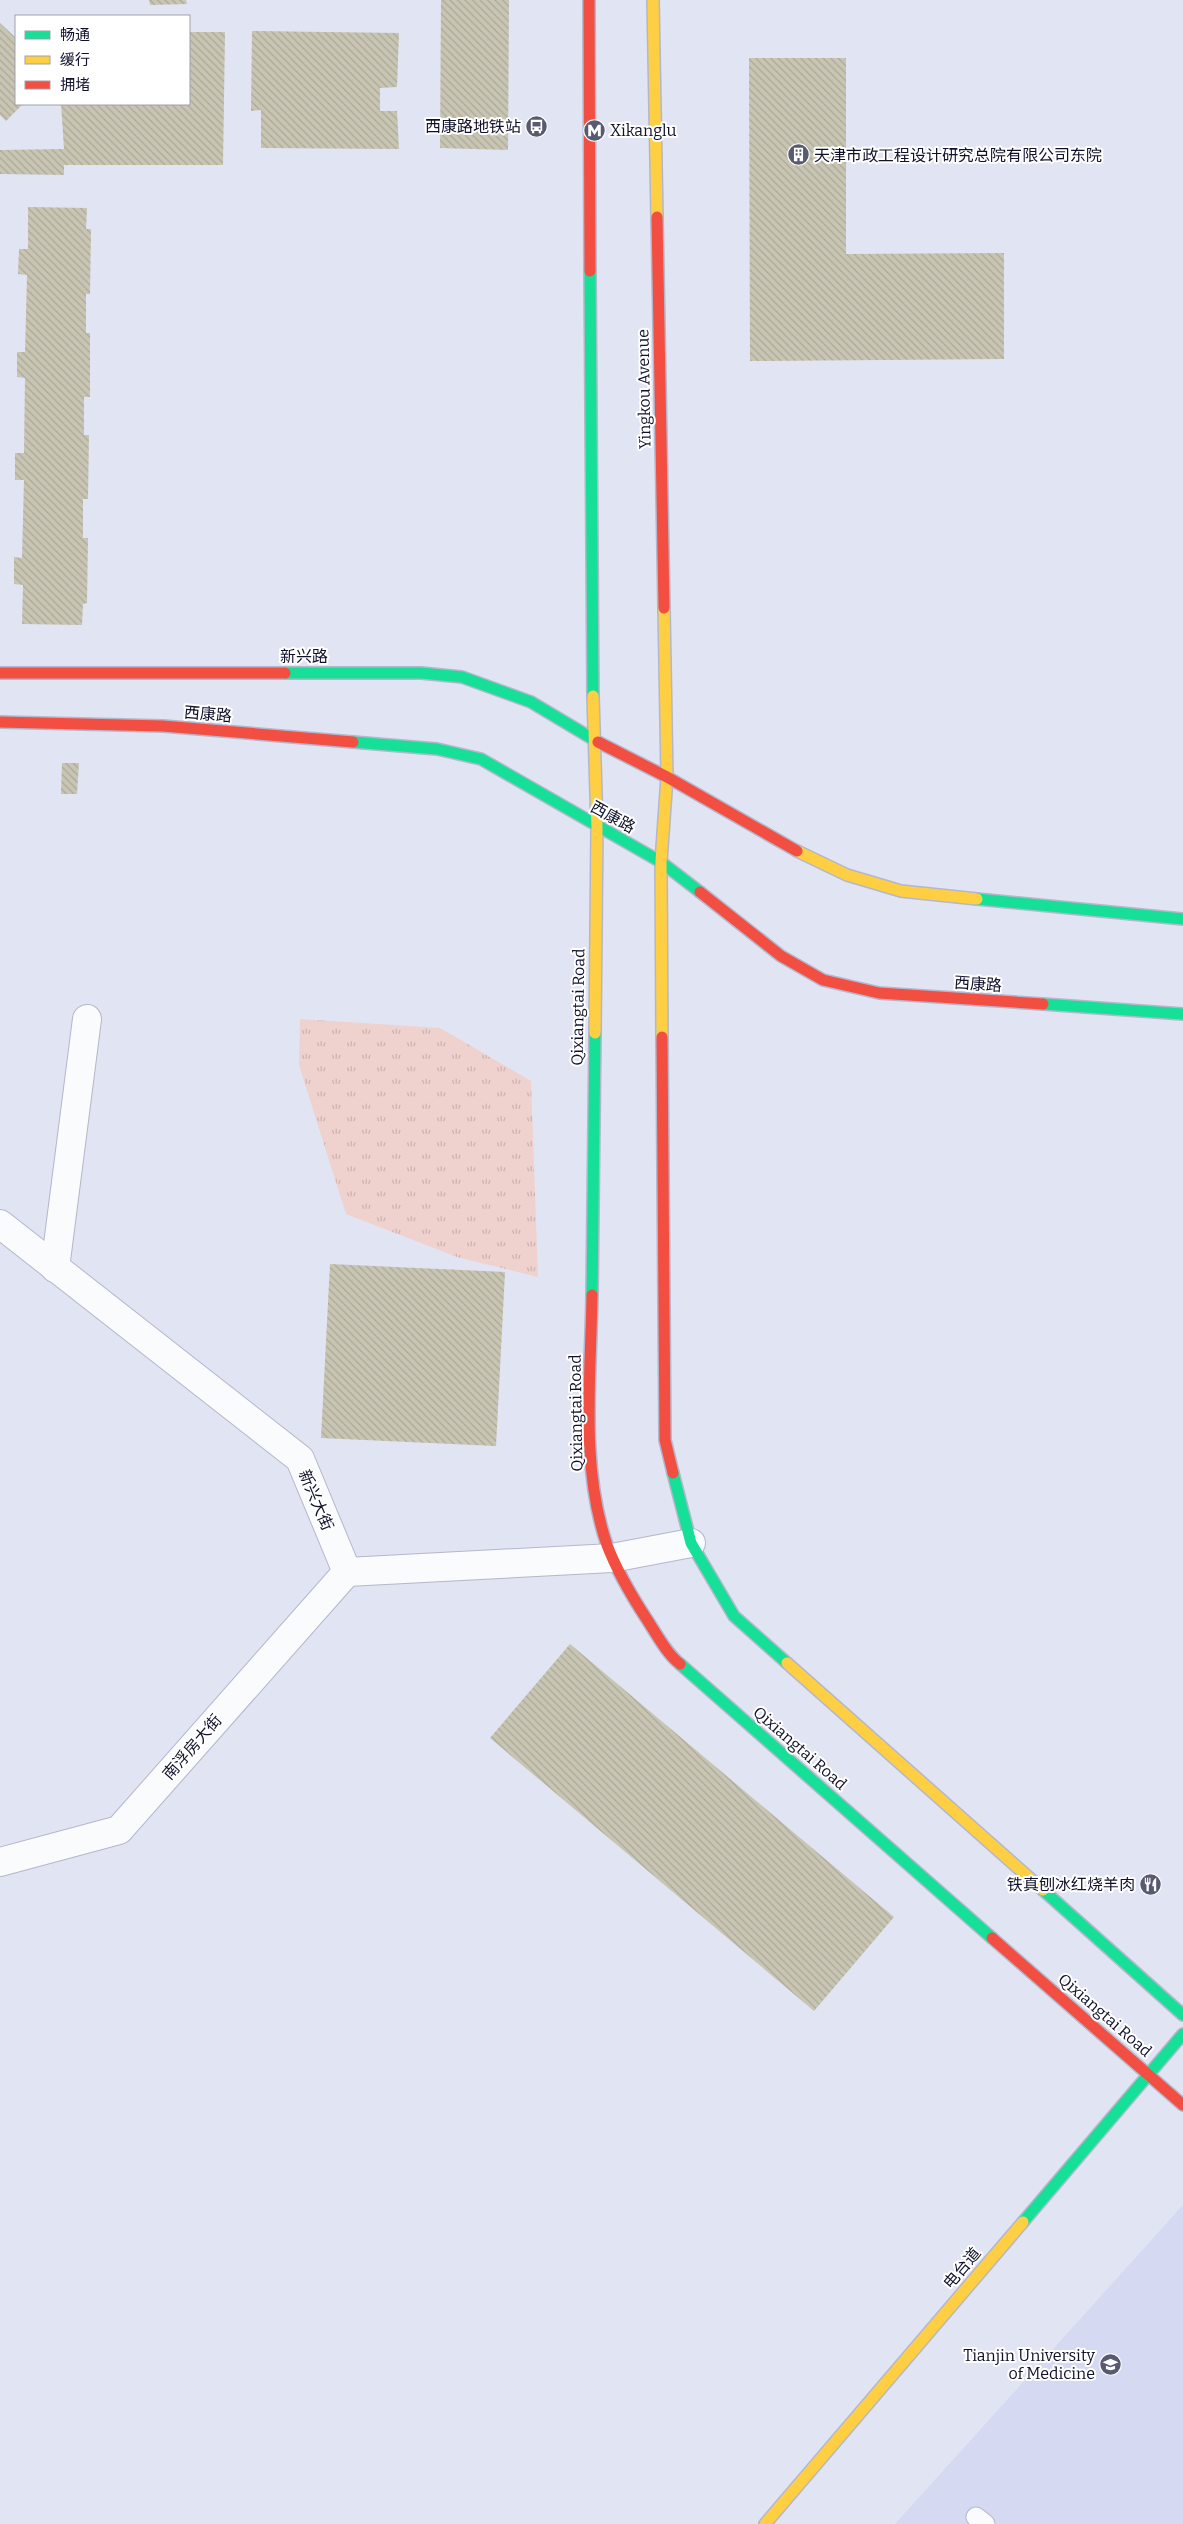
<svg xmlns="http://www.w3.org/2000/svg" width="1183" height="2524" font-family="Bitter,'Noto Sans SC',serif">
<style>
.built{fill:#d5daf2}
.grass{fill:url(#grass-tufts)}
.building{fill:url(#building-back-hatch)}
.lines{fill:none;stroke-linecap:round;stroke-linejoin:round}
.lane-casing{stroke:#b4b7cb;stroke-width:21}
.street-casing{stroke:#b4b7cb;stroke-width:30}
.fast-casing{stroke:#b4b7cb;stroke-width:14}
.slow-casing{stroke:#b4b7cb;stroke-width:14}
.jam-casing{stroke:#b4b7cb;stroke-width:14}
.lane{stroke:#fafbfd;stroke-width:19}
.street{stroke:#fafbfd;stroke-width:28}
.fast{stroke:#16e098;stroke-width:11}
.slow{stroke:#ffcf43;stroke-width:11}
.jam{stroke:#f24e42;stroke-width:11}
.labels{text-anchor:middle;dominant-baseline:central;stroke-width:4;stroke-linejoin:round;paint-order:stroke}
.poi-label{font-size:16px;fill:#0f102a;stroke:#fff;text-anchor:end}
.street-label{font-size:16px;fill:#0f102a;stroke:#fff}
</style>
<defs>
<pattern id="grass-tufts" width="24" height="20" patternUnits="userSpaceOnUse" patternTransform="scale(1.25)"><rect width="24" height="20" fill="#efd1ce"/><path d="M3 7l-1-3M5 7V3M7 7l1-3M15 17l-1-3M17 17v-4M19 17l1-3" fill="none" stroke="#ccb2b1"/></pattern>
<pattern id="building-back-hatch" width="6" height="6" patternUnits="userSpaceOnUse" patternTransform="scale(1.25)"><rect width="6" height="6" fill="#c8c5b3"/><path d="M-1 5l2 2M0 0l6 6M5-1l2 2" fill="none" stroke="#aba89a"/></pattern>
</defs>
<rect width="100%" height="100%" fill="#e1e4f3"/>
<path class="built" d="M1183,2205V2524H895Z"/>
<path class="grass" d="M300,1019L440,1028L531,1081L538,1277L457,1257L346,1214L299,1065Z"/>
<g class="building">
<path d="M149,0H186L187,4L150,5Z"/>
<path d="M441,0H509L508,150L440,148Z"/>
<path d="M0,23L16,38V104H23L6,121L0,115Z"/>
<path d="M252,31L399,33L397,87L380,88V111H397L399,149L261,148V110L251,111Z"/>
<path d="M189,32H225L223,165H64V175L0,174V150L64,149L61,104H189Z"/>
<path d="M749,58H846V254L1004,253V359L750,361Z"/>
<path d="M28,207L87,208L86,229H91L90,294H86V333H90V397H84V435H89L88,499H83V538H88L87,603L83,604L82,625L22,624L23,585L14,584V557L22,558L24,480H15V453H24L25,378L17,377V352H25L27,275L18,274L19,249H28Z"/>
<path d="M62,763H79L77,794H61Z"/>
<path d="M330,1264L505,1272L496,1446L321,1438Z"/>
<path d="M570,1644L894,1917L814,2011L490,1738Z"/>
</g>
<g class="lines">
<defs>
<path id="lane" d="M976,2517L985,2524"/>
<g id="street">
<path d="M0,1224L300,1459L347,1572L612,1558L691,1543"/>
<path d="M55,1268L87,1019"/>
<path d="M0,1862L119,1830L347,1572"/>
</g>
<g id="fast">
<path d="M590,271L593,696"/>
<path d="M285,673H421L462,677L531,702L598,742"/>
<path d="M353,742L437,749L481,759L661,862L700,892"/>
<path d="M977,899L1183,919"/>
<path d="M1043,1004L1183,1014"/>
<path d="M592,1295L595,1033"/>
<path d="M673,1473L691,1543L734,1616L787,1663"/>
<path d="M680,1664L992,1938"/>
<path d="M1043,1890L1183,2015"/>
<path d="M1023,2222L1183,2034"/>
</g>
<g id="slow">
<path d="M653,0L657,217"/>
<path d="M593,696L597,827L595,1033"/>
<path d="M797,851L847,875L901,891L977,899"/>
<path d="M662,1037L661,862L667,777L664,608"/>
<path d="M787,1663L1043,1890"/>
<path d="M765,2524L1023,2222"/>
</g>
<g id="jam">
<path d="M589,0L590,271"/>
<path d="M657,217L664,608"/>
<path d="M0,673H285"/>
<path d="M0,722L163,726L353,742"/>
<path d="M598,742L667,777L797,851"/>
<path d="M700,892L781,956L823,980L879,993L1043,1004"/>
<path d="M662,1037L665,1440L673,1473"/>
<path d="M592,1295C591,1376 580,1467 607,1545C617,1571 631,1595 646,1618C656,1633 666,1653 680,1664"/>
<path d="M992,1938L1183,2105"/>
</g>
</defs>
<use href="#lane" class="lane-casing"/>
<use href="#street" class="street-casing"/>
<use href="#fast" class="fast-casing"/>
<use href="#slow" class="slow-casing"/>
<use href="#jam" class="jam-casing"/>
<use href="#lane" class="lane"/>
<use href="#street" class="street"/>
<use href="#fast" class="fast"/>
<use href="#slow" class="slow"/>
<use href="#jam" class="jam"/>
</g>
<defs>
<symbol id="bus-disc" viewBox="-11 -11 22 22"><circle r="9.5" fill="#585a70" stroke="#fff"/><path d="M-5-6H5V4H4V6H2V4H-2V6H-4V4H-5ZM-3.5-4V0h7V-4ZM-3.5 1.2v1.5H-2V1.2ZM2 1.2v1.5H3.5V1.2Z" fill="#fff"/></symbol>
<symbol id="metro-disc" viewBox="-11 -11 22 22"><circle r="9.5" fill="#585a70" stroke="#fff"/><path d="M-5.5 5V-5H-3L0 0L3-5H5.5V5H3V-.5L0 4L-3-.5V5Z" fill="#fff"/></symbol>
<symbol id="building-disc" viewBox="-11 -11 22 22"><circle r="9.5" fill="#585a70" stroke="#fff"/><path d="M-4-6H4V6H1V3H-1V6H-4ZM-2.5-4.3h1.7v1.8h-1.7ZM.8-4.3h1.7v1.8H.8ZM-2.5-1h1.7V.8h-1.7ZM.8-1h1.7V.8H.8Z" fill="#fff"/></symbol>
<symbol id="restaurant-disc" viewBox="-11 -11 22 22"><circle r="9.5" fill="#585a70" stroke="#fff"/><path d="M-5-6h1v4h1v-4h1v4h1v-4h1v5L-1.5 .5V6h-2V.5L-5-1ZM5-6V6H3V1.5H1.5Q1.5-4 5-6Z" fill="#fff"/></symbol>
<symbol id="university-disc" viewBox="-11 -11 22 22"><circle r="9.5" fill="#585a70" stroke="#fff"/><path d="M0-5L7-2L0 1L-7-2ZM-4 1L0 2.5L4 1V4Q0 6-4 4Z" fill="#fff"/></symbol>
</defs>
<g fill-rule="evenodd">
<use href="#bus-disc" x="524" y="114" width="25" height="25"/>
<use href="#metro-disc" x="582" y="118" width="25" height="25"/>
<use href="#building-disc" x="786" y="142" width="25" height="25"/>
<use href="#restaurant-disc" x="1138" y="1872" width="25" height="25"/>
<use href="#university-disc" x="1098" y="2352" width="25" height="25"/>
</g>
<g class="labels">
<g class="poi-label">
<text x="521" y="126">西康路地铁站</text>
<text x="610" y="130" text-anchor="start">Xikanglu</text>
<text x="814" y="155" text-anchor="start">天津市政工程设计研究总院有限公司东院</text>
<text x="1135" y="1884">铁真刨冰红烧羊肉</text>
<text x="1095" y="2355">Tianjin University<tspan x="1095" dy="18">of Medicine</tspan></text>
</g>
<g class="street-label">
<text transform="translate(644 389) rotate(-91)">Yingkou Avenue</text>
<text x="304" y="656">新兴路</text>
<text transform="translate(208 714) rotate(5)">西康路</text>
<text transform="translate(613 817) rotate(29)">西康路</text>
<text transform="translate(978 984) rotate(4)">西康路</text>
<text transform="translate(578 1007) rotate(-89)">Qixiangtai Road</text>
<text transform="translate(576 1413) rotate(-91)">Qixiangtai Road</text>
<text transform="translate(316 1500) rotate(67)">新兴大街</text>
<text transform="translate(192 1747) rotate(-49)">南浮房大街</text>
<text transform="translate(800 1748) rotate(41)">Qixiangtai Road</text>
<text transform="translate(1105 2015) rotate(41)">Qixiangtai Road</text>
<text transform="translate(962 2268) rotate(-50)">电台道</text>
</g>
</g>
<rect x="15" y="15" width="175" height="90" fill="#ffffff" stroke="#9f9faa"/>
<rect x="25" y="31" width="25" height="8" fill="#16e098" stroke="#9f9faa"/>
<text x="60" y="40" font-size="15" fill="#0f102a">畅通</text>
<rect x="25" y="56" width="25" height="8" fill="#ffcf43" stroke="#9f9faa"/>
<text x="60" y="65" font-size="15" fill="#0f102a">缓行</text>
<rect x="25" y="81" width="25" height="8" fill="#f24e42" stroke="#9f9faa"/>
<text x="60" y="90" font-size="15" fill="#0f102a">拥堵</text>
</svg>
